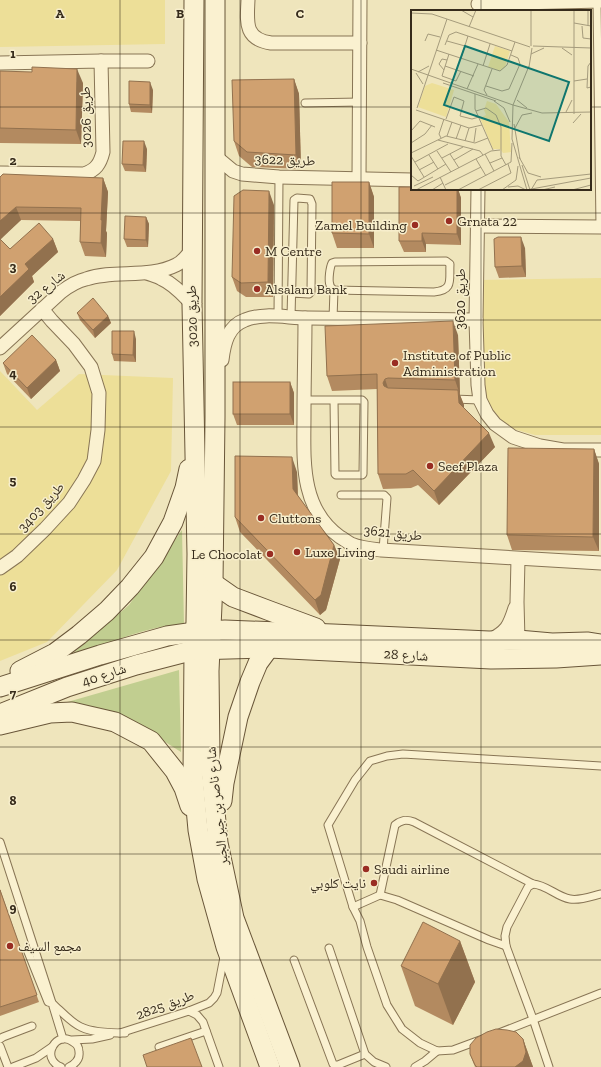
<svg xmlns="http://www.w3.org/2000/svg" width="601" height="1067" font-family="'Zilla Slab','Noto Naskh Arabic',serif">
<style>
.green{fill:#c1ce90}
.sand{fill:#eddf98}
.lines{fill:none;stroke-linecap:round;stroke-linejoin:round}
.lane-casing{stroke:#887555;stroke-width:9}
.street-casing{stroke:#887555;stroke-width:15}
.secondary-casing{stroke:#695639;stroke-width:21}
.lane{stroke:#faf1d0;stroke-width:7}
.street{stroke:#faf1d0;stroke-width:13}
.secondary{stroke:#faf1d0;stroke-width:19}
.wall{fill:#b38a60}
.shaded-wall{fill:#92714e}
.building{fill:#d0a170;stroke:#92714e}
.grid{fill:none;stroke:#362b1b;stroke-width:1;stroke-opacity:0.55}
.poi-dot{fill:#992d23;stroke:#f7eecc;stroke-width:1.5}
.labels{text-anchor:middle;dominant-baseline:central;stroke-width:3;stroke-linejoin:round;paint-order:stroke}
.street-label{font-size:14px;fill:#362b1b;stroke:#f7eecc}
.poi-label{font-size:14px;fill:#362b1b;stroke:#f7eecc;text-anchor:start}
.inset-road{fill:none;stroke:#a59b7c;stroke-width:1}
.view{fill:#0f766e;fill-opacity:0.15;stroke:#0f766e;stroke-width:2}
.inset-edge{fill:none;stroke:#362b1b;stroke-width:2}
.grid-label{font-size:13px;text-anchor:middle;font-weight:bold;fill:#362b1b;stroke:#f7eecc;stroke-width:3;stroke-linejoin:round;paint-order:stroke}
</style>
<rect width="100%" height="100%" fill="#efe5bc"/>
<g class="green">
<path d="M182,530L184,625C175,626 165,626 156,628C124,635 94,649 63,662L129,605Z"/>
<path d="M179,670L181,752L159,738L64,703Z"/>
</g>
<g class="sand">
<path d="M0,0H165V44L0,47Z"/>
<path d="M601,278V435H535L506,427L486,400L480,280Z"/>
<path d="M0,371L37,410L79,374L173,378L171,471L117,570L47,642L0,661Z"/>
</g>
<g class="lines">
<defs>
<g id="lane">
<path d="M597,1L600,227"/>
<path d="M305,103L360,102"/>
<path d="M446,261L450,264C449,280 454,290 434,292L334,290C332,288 330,287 330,285C328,280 330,267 332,263L335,262Z"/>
<path d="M278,317L279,177"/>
<path d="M291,317L294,200L297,198L310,199L312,204L311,292L309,294L292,293"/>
<path d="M333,319L334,290"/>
<path d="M453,399L480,400"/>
<path d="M304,400H362L364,402L363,474L362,475H336L335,474L334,400"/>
<path d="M341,495H384L387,498L383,550"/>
<path d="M0,842L52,1003C61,1011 70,1022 81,1027C93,1033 112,1033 125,1033"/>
<path d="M533,884L528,887L507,927L505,936L506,946L533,1019L549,1067"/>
<path d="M380,895L395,825C401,820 406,819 414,822L533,884C547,885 557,897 570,899C580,901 592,896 601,894"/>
<path d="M353,907L380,895L397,900L489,940L506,946"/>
<path d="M329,948L365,1054L374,1062L386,1067"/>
<path d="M28,952L48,1002L52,1003L63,1039"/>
<path d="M294,960L333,1064L335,1065H338L365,1054"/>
<path d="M189,1011L197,1015L203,1022L219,1067"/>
<path d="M120,1033L189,1011L209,1003L214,998L217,993L224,957"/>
<path d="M499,1033L601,993"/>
<path d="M0,1039L3,1037L32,1026"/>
<path d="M72,1040L92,1039L110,1035"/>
<path d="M480,1040L453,1050L437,1051L420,1043L402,1029L387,1005L367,947L360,921L353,907L328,825L355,780L370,761L387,756L403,754L601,766"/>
<path d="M0,1046L8,1067"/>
<path d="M159,1047L206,1031"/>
<path d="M13,1067L36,1058L52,1047"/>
<path d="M61,1067C39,1058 57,1029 73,1042C77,1044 79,1048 79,1052C80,1059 75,1064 69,1067"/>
<path d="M415,1067L425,1061L437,1051"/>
</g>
<g id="street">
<path d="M248,0C247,22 244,39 271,43H360"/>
<path d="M478,4L601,1"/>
<path d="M101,61H148"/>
<path d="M0,63L101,61L103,152C100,164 96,170 84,174L0,173"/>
<path d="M215,156L233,171L242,174L279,177L412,180"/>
<path d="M359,178L360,0"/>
<path d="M478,189L476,320L478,385L480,400L487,414L495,424L513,437L540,446L563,450H601"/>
<path d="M477,226L601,227"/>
<path d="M147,273C152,275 158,276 162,279C174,284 183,295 192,304"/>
<path d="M305,318C305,350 304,382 304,414C304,458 299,508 340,537C344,539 347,542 351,544C360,548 371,549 381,550L601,563"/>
<path d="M0,348L61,292C69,286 77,281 86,279C115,269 148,279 176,265C183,262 187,255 192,250"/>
<path d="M222,360C224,343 228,326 245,320C265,312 287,318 308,318C364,319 420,319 476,320"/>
<path d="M518,559L517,602L518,640"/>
<path d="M0,568L17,556L45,529L69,503L84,480L94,461L98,430L99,393L91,367L74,344L52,321L42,309"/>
<path d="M489,641C507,631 509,627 515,608"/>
</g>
<g id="secondary">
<path d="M194,0L192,304L197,554L196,622L194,650L193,775L198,830L207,879L226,947L270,1067"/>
<path d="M215,0V417L213,583L209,671L210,759L218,843L234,918L290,1067"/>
<path d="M213,583L233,597L270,611L316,628"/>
<path d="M20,671L55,653L79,635L107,611L130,587L154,557L173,522L185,488L189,469"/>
<path d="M0,687L100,655L167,636L195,632L225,630L333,634L489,641L518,640L552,643L587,642L601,644"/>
<path d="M0,714L67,687L136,665L194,650L269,648L491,659L556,658L601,655"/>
<path d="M0,725L50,713L72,712L115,722L151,741L175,771L184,788L190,806"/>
<path d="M222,801L224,783L238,717L250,682L258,663L269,648"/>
</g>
</defs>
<use href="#lane" class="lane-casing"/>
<use href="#street" class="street-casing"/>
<use href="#secondary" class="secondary-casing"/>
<use href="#lane" class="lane"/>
<use href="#street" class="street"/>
<use href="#secondary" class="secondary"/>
</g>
<g class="wall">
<path d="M0,71L83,83L81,144L0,143Z"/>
<path d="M294,79L299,94L301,169L252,167L239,156L234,141Z"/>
<path d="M153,90L152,113L131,112L129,104Z"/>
<path d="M147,149L146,172L125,171L122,164Z"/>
<path d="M0,177L103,178L108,192L106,231L107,233L106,257L85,256L80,242V221L21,220L0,239L10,249L53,239L58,252L32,276L34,282L0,316Z"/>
<path d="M369,182L374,197V248H337L332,233Z"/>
<path d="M412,189H458L461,198V245L426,244V252H404L399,241Z"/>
<path d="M274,205L273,297H246L237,291L232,277Z"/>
<path d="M146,217L149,224L148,247H127L124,239Z"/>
<path d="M525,248L526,277L499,278L495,267Z"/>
<path d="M77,313L108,316L111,323L95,338L80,320Z"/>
<path d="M458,335L460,395L464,405V408L495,447L439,505L418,485L411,488L383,489L378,474L377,389L332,391L327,376Z"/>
<path d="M136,339V362L114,361L112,354Z"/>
<path d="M56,360L60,371L31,399L7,374L3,363Z"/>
<path d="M290,382L294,393V425H237L233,414Z"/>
<path d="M594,449L599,464V551L512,550L507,535Z"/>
<path d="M297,472L298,496L334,545L340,559L326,610L320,615L240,532L235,517Z"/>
<path d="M0,889L39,1002L0,1016Z"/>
<path d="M460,941L475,982L453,1025L415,1006L401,966Z"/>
<path d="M523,1039L533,1067H475L470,1054Z"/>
</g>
<g class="shaded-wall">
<path d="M77,69L83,83L81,144L76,130Z"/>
<path d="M294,79L299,94L301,169L296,155Z"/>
<path d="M150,82L153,90L152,113L150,105Z"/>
<path d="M144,141L147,149L146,172L143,165Z"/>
<path d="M103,178L108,192L106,231L107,233L106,257L101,243V220Z"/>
<path d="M369,182L374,197V248L369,234Z"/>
<path d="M457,189H458L461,198V245L457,234Z"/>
<path d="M269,191L274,205L273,297L268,282Z"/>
<path d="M16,207L21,220L0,240V221Z"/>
<path d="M146,217L149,224L148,247L146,240Z"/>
<path d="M422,233L426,244V252L422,241Z"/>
<path d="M521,237L525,248L526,277L522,266Z"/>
<path d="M53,239L58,252L32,276L34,282L0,316V297L25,264Z"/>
<path d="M108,316L111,323L95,338L93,330Z"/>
<path d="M453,321L458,335L460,395L455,380Z"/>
<path d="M134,331L136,339V362L133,355Z"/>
<path d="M56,360L60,371L31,399L27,388Z"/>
<path d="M385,379L390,394L389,401L383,383Z"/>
<path d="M290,382L294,393V425L290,414Z"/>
<path d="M458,390L464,405V418L459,403Z"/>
<path d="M489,433L495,447L439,505L434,491Z"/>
<path d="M594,449L599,464V551L593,537Z"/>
<path d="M292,457L297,472L298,504L293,489Z"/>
<path d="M334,545L340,559L326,610L320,615L315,600Z"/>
<path d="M460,941L475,982L453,1025L438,984Z"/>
<path d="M523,1039L533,1067H515Z"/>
</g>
<g class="building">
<path d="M32,67L77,69L76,130L0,128V71L32,72Z"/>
<path d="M294,79L296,155L247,152L234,141L232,80Z"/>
<path d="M129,81L150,82V105L129,104Z"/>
<path d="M123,141H144L143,165L122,164Z"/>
<path d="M3,174L103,178L101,220H102L101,243L80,242L81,208L16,207L0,221V177Z"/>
<path d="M332,182H369V234L332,233Z"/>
<path d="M399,187H412V189H457V234L422,233V241H399Z"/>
<path d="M243,190L269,191L268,282L241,283L232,277L234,196Z"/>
<path d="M125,216L146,217V240L124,239Z"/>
<path d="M39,223L53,239L25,264L29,269L0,297V239L10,249Z"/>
<path d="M498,237H521L522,266L495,267L494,239Z"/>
<path d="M93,298L108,316L93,330L77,313Z"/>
<path d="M453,321L455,380L388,378L385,379L383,383L384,386L388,388L458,390L459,403L489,433L434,491L413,470L406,474H378L377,374L327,376L325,326Z"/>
<path d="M112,331H134L133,355L112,354Z"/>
<path d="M32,335L56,360L27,388L3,363Z"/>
<rect x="233" y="382" width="57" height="32"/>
<path d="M508,448L594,449L593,537L507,535Z"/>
<path d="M235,456L292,457L293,489L334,545L321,595L315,600L235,517Z"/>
<path d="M0,890L37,995L0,1007Z"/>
<path d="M423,922L460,941L438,984L401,966Z"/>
<path d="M496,1029L507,1030L516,1032L523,1039L526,1052L523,1061L515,1067H477L475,1065L470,1054V1045L476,1038L487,1032Z"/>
<path d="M191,1038L202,1067H147L143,1055Z"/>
</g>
<path class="grid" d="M120,0V1067M240,0V1067M361,0V1067M481,0V11M0,107H412M590,107H601M481,189V1067M0,213H601M0,320H601M0,427H601M0,534H601M0,640H601M0,747H601M0,854H601M0,960H601"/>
<g class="poi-dot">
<circle cx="449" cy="221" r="4"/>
<circle cx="415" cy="225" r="4"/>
<circle cx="257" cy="251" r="4"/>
<circle cx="257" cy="289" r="4"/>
<circle cx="395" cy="363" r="4"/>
<circle cx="430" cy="466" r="4"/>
<circle cx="261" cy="518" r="4"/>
<circle cx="297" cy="552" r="4"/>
<circle cx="270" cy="554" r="4"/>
<circle cx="366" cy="869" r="4"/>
<circle cx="374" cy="883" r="4"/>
<circle cx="10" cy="946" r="4"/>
</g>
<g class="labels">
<g class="street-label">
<text transform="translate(86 117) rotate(-91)">طريق 3026</text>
<text transform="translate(285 160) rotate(2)">طريق 3622</text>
<text transform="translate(46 287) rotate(-38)">شارع 32</text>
<text transform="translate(460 299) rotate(-90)">طريق 3620</text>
<text transform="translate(192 316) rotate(-91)">طريق 3020</text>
<text transform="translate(41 507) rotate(-48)">طريق 3403</text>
<text transform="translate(393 533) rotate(6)">طريق 3621</text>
<text transform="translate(406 655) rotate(3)">شارع 28</text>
<text transform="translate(104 675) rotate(-18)">شارع 40</text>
<text transform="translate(217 806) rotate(-96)">شارع ناصر بن جبر الجبر</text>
<text transform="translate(165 1005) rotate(-20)">طريق 2825</text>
</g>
<g class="poi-label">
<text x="457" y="221">Grnata 22</text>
<text x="407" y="225" text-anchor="end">Zamel Building</text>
<text x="265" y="251">M Centre</text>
<text x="265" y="289">Alsalam Bank</text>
<text x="403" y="355">Institute of Public<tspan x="403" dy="16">Administration</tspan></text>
<text x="438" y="466">Seef Plaza</text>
<text x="269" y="518">Cluttons</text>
<text x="305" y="552">Luxe Living</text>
<text x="262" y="554" text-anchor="end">Le Chocolat</text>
<text x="374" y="869">Saudi airline</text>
<text x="366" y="883" text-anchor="end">نايت كلوبي</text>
<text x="18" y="946">مجمع السيف</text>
</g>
</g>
<g transform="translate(411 10)">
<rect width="180" height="180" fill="#efe5bc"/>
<path d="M84,36L99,41L94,57L89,61L77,57ZM21,73L43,80L35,107L7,97L14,76ZM76,91L85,94L98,112L100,142L92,143L89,139H82L69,108L75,105L73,100Z" fill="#eddf98"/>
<path class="inset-road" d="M50,0L62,7M163,0V104M177,0V16M0,3L21,4L119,37M163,13L180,16M171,16L172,28L180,29M58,17L65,0M14,31L17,24L29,27M36,31L54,36M34,35L38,25L45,22L101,41M120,36V0M122,36L180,38M151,38L161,45M25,40L89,61L96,55L104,32M38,44L31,66L45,71L50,61M120,44L133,38M50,48L57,26M180,52L177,56L176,78L180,77M34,56L63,66M72,56L79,34M118,57L121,38M0,59L102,95L118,56M33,60L28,54L31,49L36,50M7,62L18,56M5,63L12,74M163,71L176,69M32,73L85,91M75,76L91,81L98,79L109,54L107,48L100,45M56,79L67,54M64,84V99L82,140M76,85L73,80L81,59M106,90L116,98M83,91L93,98L99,112M6,98L36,9M5,100L58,118L71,115M65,101L75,98L85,105L90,117V146L95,155M155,102L161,90M35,109L43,87L53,91L49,106L61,109L68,107M162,113L170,104M103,114L109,149M104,118L111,105L121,103M0,121L9,111L24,117M36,126L41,112M30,128L28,124L33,109M45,129L50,115M27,130L69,141L72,145M54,131L58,118M63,132L65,118M0,133L14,124L21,115M26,141L40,162M0,143L35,126L64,133L77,128M39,144L48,158M74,144L83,161M18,145L27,159M0,146L13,167M108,147L117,163L130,167M31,148L52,137M65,149L75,166M43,150L62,139M4,152L37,134M79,153L91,148M111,155L119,180M8,160L23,152M0,165L7,171L35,154M29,167L35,180M34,175L70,157M3,176L22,167M97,177L107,176L115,180M5,180L80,141L89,140M21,180L32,173M47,180L100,152L101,133M67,180L100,163L97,154M91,180L105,170L107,156M115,180L180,168M116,180L101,129L102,95L131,103L180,102M120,180L126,170L180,164M131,180L144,177M161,180L180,175"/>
<path class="view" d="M54,36L158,72L138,131L33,95Z"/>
<rect width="180" height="180" class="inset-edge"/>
</g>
<g class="grid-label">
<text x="60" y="18">A</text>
<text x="180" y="18">B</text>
<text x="300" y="18">C</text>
<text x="13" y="58">1</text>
<text x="13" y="165">2</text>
<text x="13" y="271">3</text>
<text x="13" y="378">4</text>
<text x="13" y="485">5</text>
<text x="13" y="591">6</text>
<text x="13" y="698">7</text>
<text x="13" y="805">8</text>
<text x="13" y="912">9</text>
</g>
</svg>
